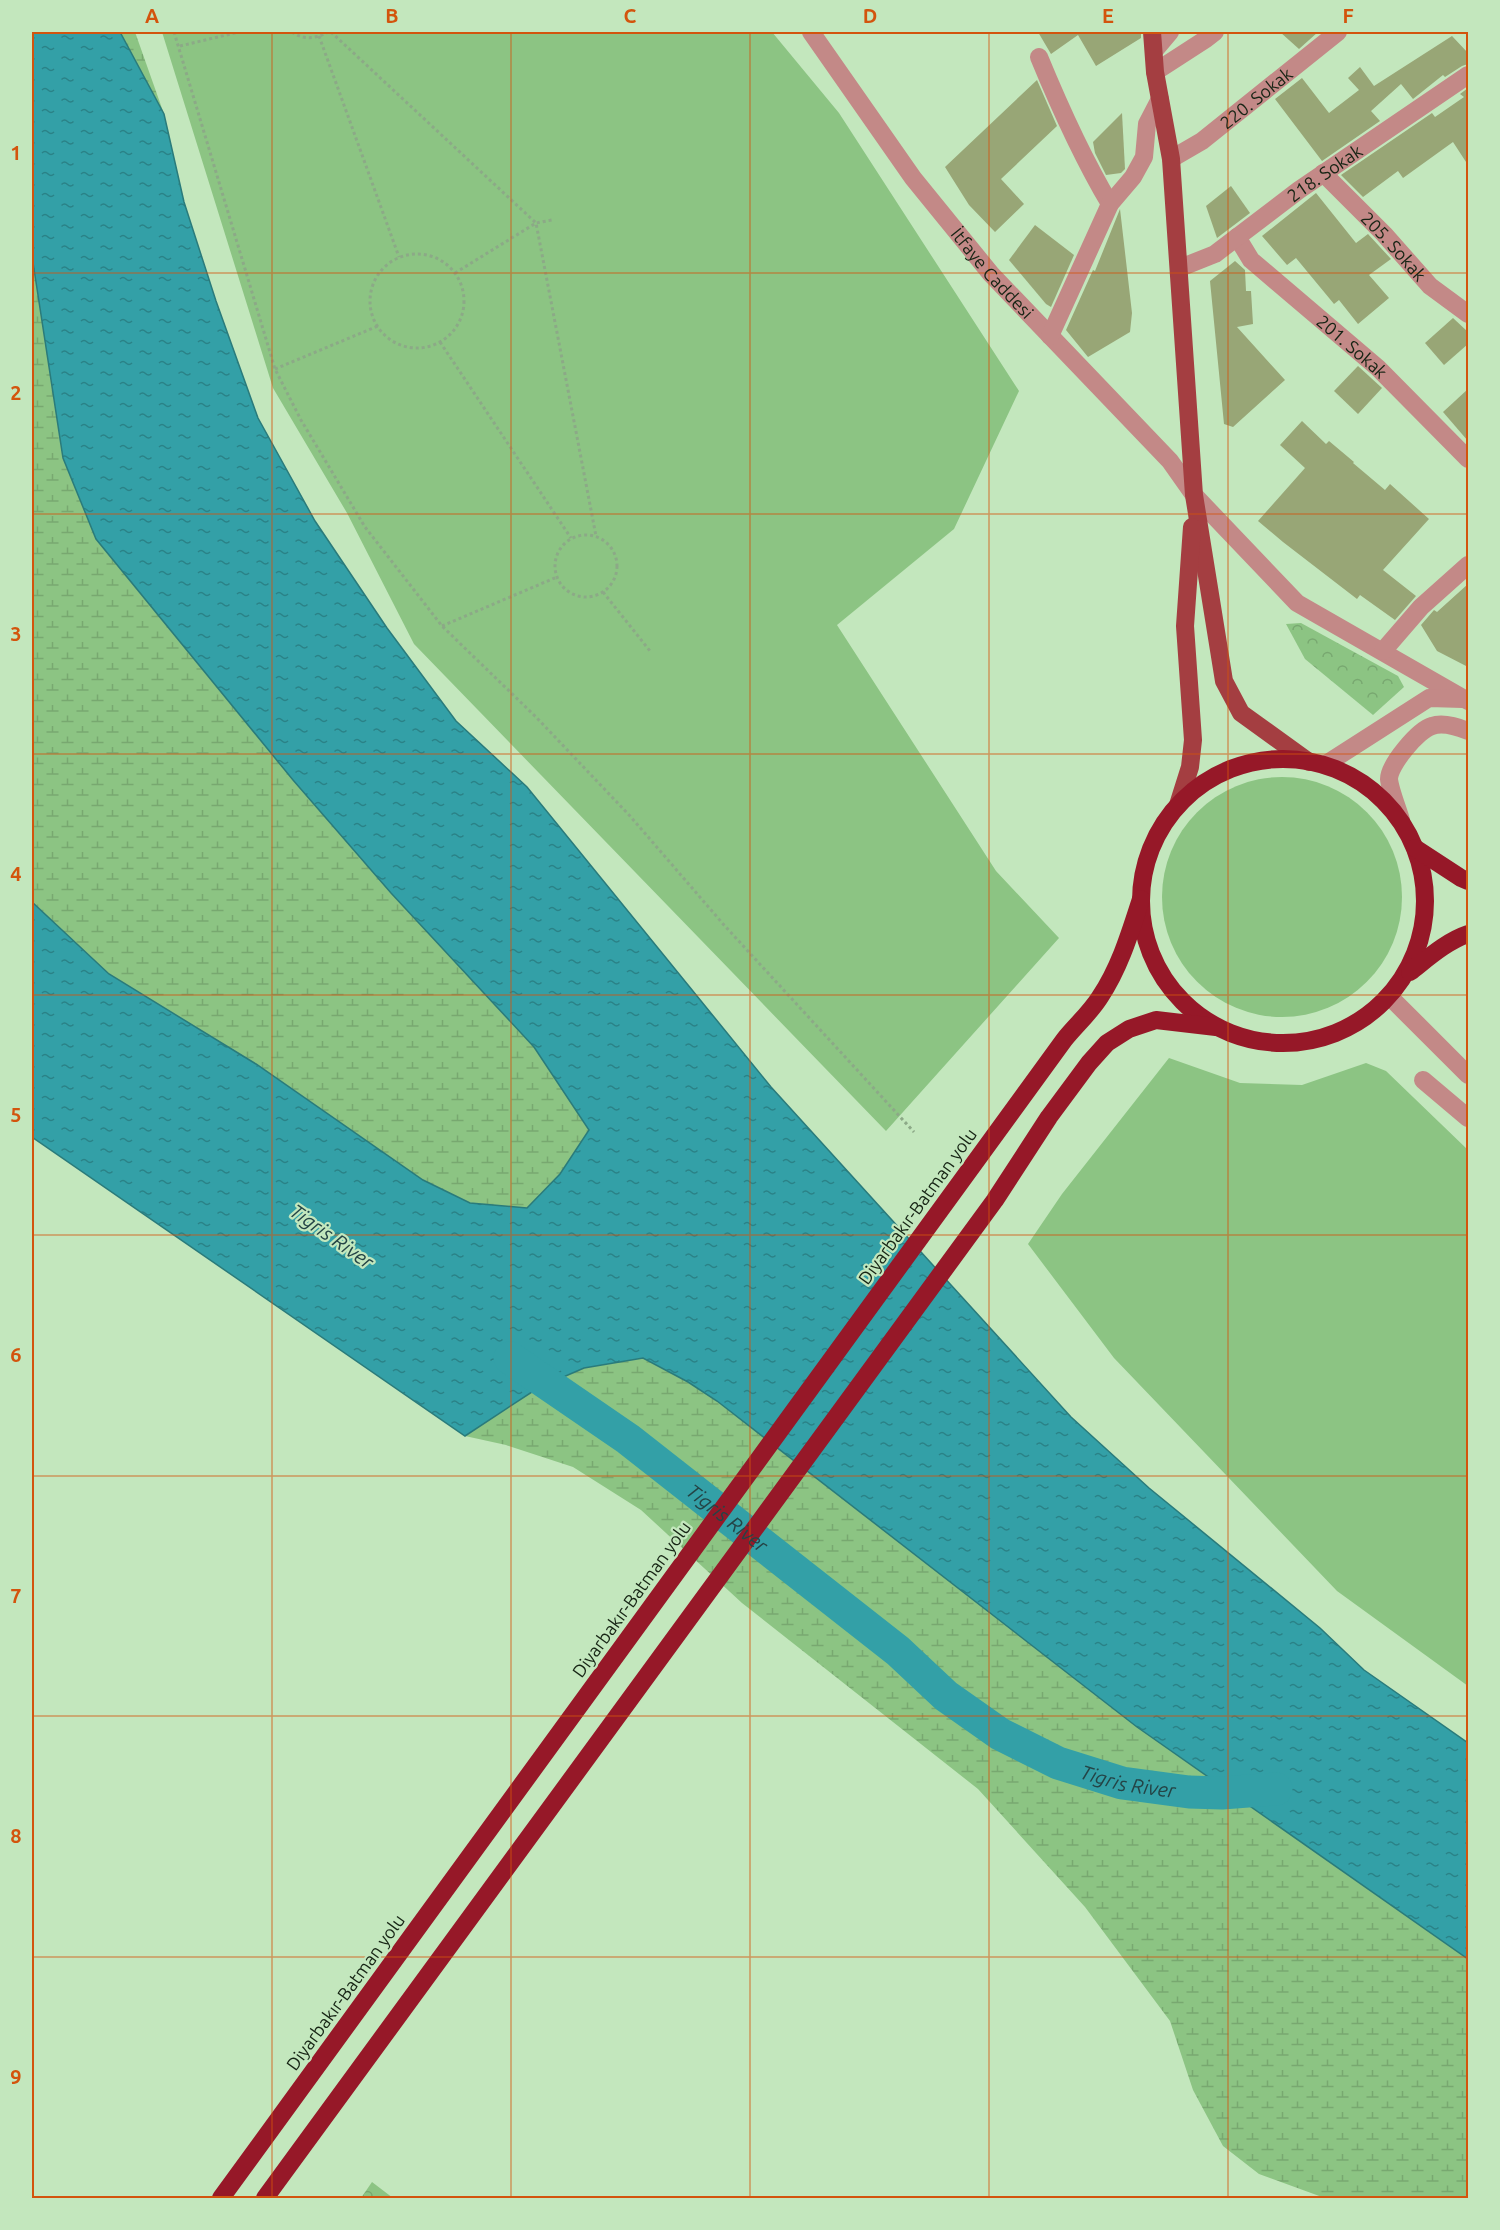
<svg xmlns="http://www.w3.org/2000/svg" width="1500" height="2230" font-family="Ubuntu,sans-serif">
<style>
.green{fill:#8cc483}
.forest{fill:url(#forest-crowns)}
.wetland{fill:url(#wetland-marsh)}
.water{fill:url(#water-ripples);stroke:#2a7b7b;stroke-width:1.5}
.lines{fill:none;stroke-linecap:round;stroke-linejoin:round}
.river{stroke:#33a0a7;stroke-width:33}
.building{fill:#98a676}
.path{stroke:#8ca987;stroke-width:3;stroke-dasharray:3 3;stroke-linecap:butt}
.minor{stroke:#c38987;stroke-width:18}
.major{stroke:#a43e41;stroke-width:18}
.highway{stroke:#961828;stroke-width:18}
.grid{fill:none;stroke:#d3540d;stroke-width:1.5;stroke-opacity:0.55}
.labels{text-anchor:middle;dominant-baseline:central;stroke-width:4.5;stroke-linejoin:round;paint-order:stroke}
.street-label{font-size:18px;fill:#162414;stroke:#c3e7bd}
.water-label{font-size:20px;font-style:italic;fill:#244446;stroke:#c3e7bd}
.neatline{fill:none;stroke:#d3540d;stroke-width:2}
.grid-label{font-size:20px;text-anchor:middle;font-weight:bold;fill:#d3540d}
</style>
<defs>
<pattern id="forest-crowns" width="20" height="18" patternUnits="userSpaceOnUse" patternTransform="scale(1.5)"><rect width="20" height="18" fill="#8cc483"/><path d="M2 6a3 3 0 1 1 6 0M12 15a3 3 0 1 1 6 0" fill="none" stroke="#78a870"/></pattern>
<pattern id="wetland-marsh" width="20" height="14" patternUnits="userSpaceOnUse" patternTransform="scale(1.5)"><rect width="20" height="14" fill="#8cc483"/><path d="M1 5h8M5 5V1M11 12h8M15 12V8" fill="none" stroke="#78a870"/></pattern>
<pattern id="water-ripples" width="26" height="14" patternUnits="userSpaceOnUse" patternTransform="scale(1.5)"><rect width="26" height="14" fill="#33a0a7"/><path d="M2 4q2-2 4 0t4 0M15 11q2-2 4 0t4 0" fill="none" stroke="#2a8287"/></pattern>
</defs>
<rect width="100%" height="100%" fill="#c3e7bd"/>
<g class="green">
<path d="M162,32H772L839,113L1019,391L954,529L837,625L996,871L1059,938L886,1131L414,644L347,513L273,388Z"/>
<circle cx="1282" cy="897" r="120"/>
<path d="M1169,1058L1240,1083L1302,1085L1366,1063L1386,1071L1468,1150V1686L1337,1591L1114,1358L1028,1244L1062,1194Z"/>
</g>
<g class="forest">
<path d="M1301,623L1398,676L1404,687L1373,715L1305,659L1286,624Z"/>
<path d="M372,2182L393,2198H361Z"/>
</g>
<g class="wetland">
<path d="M120,32H135L164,114Z"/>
<path d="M32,248L63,458L96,539L293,780L391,893L534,1047L589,1130L560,1174L527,1208L470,1203L423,1180L256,1064L109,974L32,902Z"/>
<path d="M643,1358L688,1382L717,1401L1137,1727L1468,1959V2198L1322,2197L1259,2174L1223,2146L1193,2090L1170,2021L1085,1907L978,1789L742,1603L641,1510L573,1467L506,1445L465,1436L538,1388L584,1368Z"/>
</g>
<path class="water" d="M32,32H120L164,114L184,202L216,301L258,418L315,521L387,628L456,721L527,787L771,1087L1071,1417L1149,1488L1320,1628L1364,1670L1468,1743V1959L1137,1727L717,1401L688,1382L643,1358L584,1368L538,1388L465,1436L32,1137V902L109,974L256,1064L423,1180L470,1203L527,1208L560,1174L589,1130L534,1047L391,893L293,780L96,539L63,458L32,256Z"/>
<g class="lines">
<path class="river" id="s1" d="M510,1358L628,1439L898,1651L946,1696L1000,1734L1058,1763L1122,1783L1189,1792L1222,1793L1276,1789"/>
</g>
<g class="building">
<path d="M1038,32H1141V38L1096,66L1078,35L1051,54Z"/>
<path d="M1280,32H1318L1299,49Z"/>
<path d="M1452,36L1468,53V64L1462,66L1445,77L1443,75L1413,99L1401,84L1371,111L1380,121L1322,161L1275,99L1302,78L1329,113L1359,90L1348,78L1360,67L1374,86Z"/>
<path d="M1037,80L1057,126L1001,179L1024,204L995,232L969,205L945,167Z"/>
<path d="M1468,88V165L1453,142L1403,178L1398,171L1363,197L1341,175L1432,113L1435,117L1464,97L1460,94Z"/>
<path d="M1122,113L1125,169L1121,173L1106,175L1095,153L1093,142Z"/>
<path d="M1231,186L1250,213L1217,238L1206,206Z"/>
<path d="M1316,193L1356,243L1368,234L1391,259L1369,275L1389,298L1358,324L1339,300L1334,304L1296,258L1287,265L1262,236Z"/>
<path d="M1120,209L1132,313L1130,332L1088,357L1066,330L1093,270L1095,271Z"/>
<path d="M1035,225L1074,255L1051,307L1046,304L1009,260Z"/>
<path d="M1235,261L1245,270L1246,291H1251L1253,324L1237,327L1285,380L1233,427L1224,424L1210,281Z"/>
<path d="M1453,318L1468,332V344L1444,365L1425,343Z"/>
<path d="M1358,366L1382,388L1358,414L1334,391Z"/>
<path d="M1468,389V441L1443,412Z"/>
<path d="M1302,421L1326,444L1329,441L1354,462L1353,463L1385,490L1390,484L1429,519L1383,570L1416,596L1395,620L1360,595L1357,599L1283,542L1258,521L1305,468L1280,445Z"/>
<path d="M1468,584V667L1437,651L1421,625L1434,610L1437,612Z"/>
</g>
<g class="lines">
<g class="path">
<path d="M174,32L275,369L301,420L365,527L442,626L536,717L630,816L724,925L914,1132"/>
<path d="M292,32C303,40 316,39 328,32"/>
<path d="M331,32L536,223L596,536"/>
<path d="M319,36L399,257"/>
<path d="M180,46L239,32"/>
<circle cx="417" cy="301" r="47"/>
<path d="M455,273L536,223L552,220"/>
<path d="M440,342L571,538"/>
<path d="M275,369L378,326"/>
<circle cx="586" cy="566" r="31"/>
<path d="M603,592L650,651"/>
<path d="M442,626L557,577"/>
</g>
<g class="minor">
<path id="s2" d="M811,32L913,178L991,274L1170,461L1194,495L1297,603L1468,701"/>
<path d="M1154,51L1170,32"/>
<path d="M1039,57C1060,108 1082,157 1110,204"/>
<path d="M1155,72L1206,39L1215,32"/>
<path id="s3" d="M1171,159L1202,141L1338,32"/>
<path id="s4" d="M1323,173L1384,234L1430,286L1468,314"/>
<path id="s5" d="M1237,237L1251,260L1378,368L1468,459"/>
<path id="s6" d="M1180,268L1215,254L1299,190L1468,75"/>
<path d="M1050,336L1110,204L1133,177L1144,157L1147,124L1160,99"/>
<path d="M1383,651L1421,607L1468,565"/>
<path d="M1326,764L1429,698L1463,699"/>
<path d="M1401,820C1398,809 1390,790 1389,779C1389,765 1418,730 1432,726C1443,722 1458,727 1468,731"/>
<path d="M1390,997L1468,1075"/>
<path d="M1423,1080L1468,1118"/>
</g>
<g class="major">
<path d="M1152,32L1155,72L1171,159L1194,495L1224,681L1241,713L1309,762"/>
<path d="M1178,805L1190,767L1193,740L1185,626L1192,527"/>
</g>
<g class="highway">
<circle cx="1283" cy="901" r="142"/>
<path d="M1415,848L1461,878L1468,881"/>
<path d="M1410,972C1428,958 1447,941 1468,934"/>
<path d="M221,2198L1064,1040C1075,1026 1090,1013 1100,997C1120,967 1130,933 1141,899"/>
<path d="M265,2198L995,1200L1049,1117L1089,1063L1107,1043L1129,1029L1156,1020L1216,1027"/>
</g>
</g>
<path class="grid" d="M272,32V2198M511,32V2198M750,32V2198M989,32V2198M1228,32V2198M32,273H1468M32,514H1468M32,754H1468M32,995H1468M32,1235H1468M32,1476H1468M32,1716H1468M32,1957H1468"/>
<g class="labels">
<g class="street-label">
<text stroke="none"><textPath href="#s3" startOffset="105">220. Sokak</textPath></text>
<text stroke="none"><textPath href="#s6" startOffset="174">218. Sokak</textPath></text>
<text stroke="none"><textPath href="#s4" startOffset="102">205. Sokak</textPath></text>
<text stroke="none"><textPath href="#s2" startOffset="302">İtfaye Caddesi</textPath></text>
<text stroke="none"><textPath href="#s5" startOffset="160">201. Sokak</textPath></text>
<text transform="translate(917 1206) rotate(-54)">Diyarbakır-Batman yolu</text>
<text transform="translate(631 1599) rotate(-54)">Diyarbakır-Batman yolu</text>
<text transform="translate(345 1992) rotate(-54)">Diyarbakır-Batman yolu</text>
</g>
<g class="water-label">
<text transform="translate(332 1236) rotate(35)">Tigris River</text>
<text stroke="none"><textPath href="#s1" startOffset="270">Tigris River</textPath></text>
<text stroke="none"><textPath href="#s1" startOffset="756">Tigris River</textPath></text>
</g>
</g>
<rect width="1500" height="2230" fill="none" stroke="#c3e7bd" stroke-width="66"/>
<rect x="33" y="33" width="1434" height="2164" class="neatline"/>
<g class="grid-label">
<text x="152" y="23">A</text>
<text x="392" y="23">B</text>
<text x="630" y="23">C</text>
<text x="870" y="23">D</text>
<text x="1108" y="23">E</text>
<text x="1348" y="23">F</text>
<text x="16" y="160">1</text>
<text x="16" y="400">2</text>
<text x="16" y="641">3</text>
<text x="16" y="881">4</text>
<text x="16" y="1122">5</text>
<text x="16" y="1362">6</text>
<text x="16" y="1603">7</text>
<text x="16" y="1843">8</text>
<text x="16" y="2084">9</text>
</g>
</svg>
